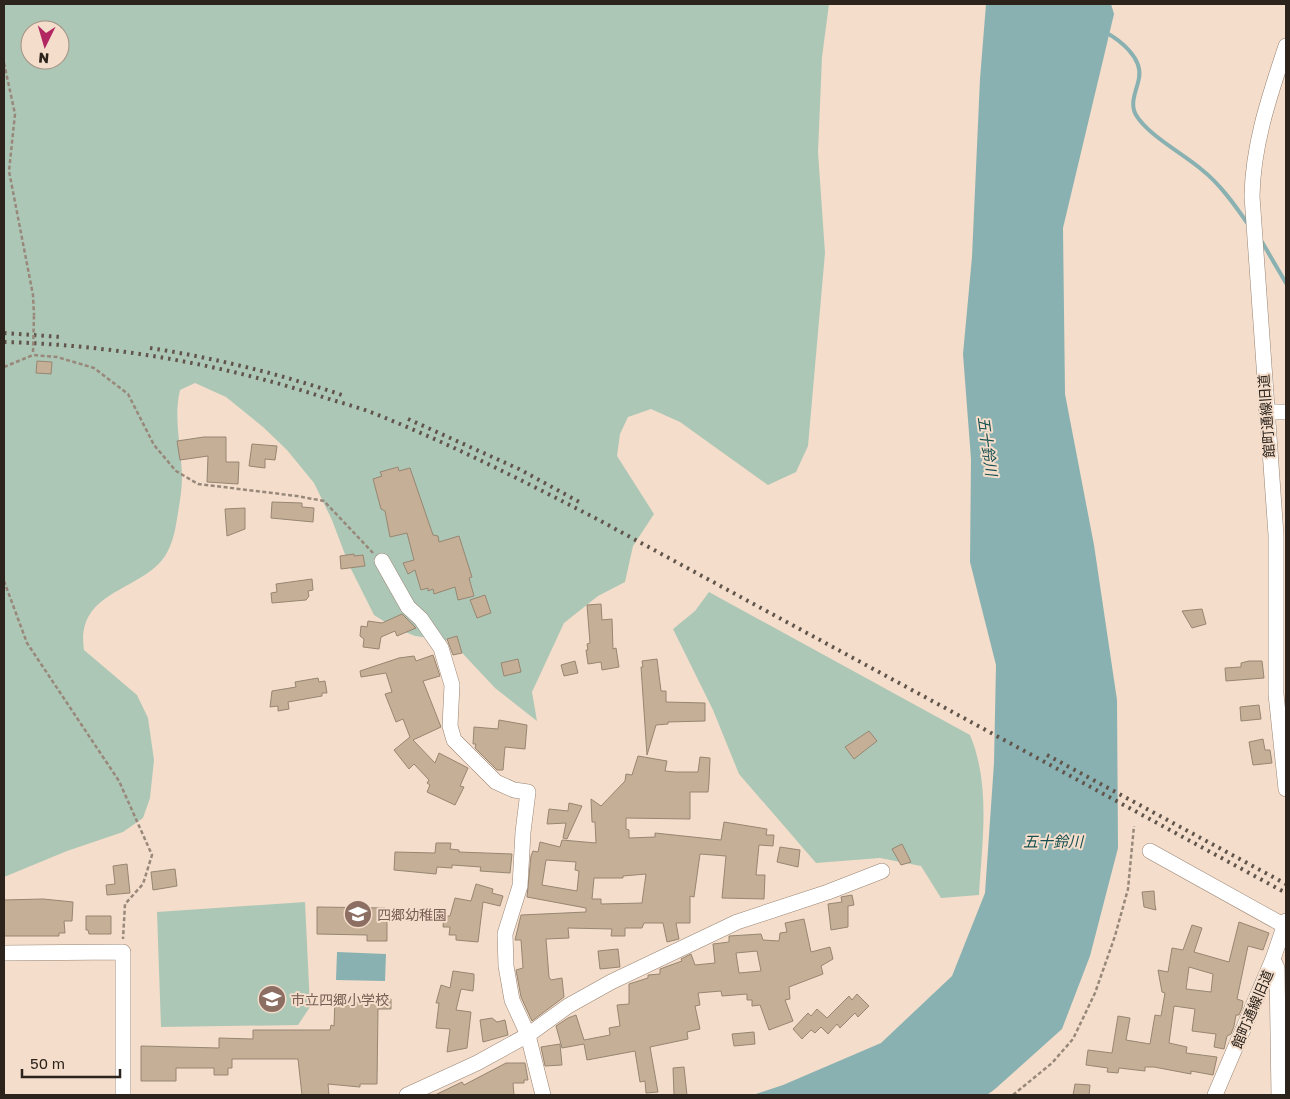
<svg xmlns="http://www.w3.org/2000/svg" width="1290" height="1099" font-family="'Golos Text','Noto Sans JP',sans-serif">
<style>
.green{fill:#adc7b7;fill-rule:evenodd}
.water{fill:#89b1b1}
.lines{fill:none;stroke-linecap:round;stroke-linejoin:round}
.stream{stroke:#89b1b1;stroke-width:4}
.building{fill:#c5af96;stroke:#978672;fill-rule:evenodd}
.minor-casing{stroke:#988473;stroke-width:16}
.path{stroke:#98887a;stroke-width:2.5;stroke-dasharray:4 2.5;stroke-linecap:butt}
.minor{stroke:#fff;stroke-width:15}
.rail{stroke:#61554b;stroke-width:4;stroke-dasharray:2.5 5;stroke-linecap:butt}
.path-bridge{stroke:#98887a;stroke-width:2.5;stroke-dasharray:4 2.5;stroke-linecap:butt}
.labels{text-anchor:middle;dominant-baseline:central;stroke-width:4;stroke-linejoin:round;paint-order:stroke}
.street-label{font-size:14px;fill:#2b231c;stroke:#f4ddca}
.education-label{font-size:14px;fill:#785e54;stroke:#f4ddca;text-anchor:start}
.water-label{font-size:15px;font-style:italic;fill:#165051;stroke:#f4ddca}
</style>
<rect width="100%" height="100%" fill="#f4ddca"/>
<g class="green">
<path d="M4,4H829L822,57L818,152L825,253L808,446L796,472L768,485L680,422L651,409L628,417L620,434L617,456L654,514L633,546L625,582L598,596L564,623L532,692L537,721L495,688L451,641L415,636L393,627L374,615L349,565L332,520L314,483L287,450L263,427L226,397L195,383L180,390C173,420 182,448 182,478C182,491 179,506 177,519C175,532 172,545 165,556C141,592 75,590 84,650L137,695L148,718L154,760L150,798L143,818L123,832L67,851L4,877ZM30,30H60V60H30Z"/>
<path d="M709,592L970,735C991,785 982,842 979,895L941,898L921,866L880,858L816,863L739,774L713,710L673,629L695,611Z"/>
<path d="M305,902L310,1007L298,1025L161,1027L157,912Z"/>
</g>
<g class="water">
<path d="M986,4H1111L1114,14L1063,228L1065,394L1094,545L1117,700L1118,848L1090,956L1062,1029L995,1089L987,1095H753L783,1085L881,1043L952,976L985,893L994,763L996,665L970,562L971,459L963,354L972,257L980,79Z"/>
<path d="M337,952L386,954L385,981L336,980Z"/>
</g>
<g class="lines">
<g class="stream">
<path d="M1105,32C1120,40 1143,58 1139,78C1137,90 1129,103 1136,115C1148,135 1182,153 1201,169C1220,184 1234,204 1248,224"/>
<path d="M1262,242L1286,283"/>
</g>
</g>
<g class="building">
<path d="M37,361L52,362L51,374L36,373Z"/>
<path d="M204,437H226V462H239L238,484L207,482L208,456L180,460L177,441Z"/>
<path d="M252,444L277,446L275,460L265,459V468L249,466Z"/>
<path d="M398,467L399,471L410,468L433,535L438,536L439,542L459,536L472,577L469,578L474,596L458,600L455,587L434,594L433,589L428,591V588L421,590L415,570L408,574L403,563L414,560L407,533L390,537L385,511L381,509L373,479L382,476L380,472Z"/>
<path d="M272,502L302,503V507L314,508L313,522L271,518Z"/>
<path d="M245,508V529L227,536L225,509Z"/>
<path d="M354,554V556L363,555L365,566L341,569L340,556Z"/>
<path d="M312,579L313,590L308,591L309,596L306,600L272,603L271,593L277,592L276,584Z"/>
<path d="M485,595L491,613L477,618L470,600Z"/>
<path d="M601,604L602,620L612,619L613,649L616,648L619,667L602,670L601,662L588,664L586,650H588L587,644L590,643L587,605Z"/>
<path d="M1202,609L1206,624L1192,628L1182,611Z"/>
<path d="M402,614L416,628L397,636L395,631L381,637L379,649L363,647L364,639L360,636L361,626L367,627L368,621L382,623Z"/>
<path d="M457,636L462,653L453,655L447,639Z"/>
<path d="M433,655L440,676L423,681L441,727L413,740L435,763L439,753L468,768L460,786L464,787L455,805L427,792L430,785L427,783L429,780L414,764L409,769L394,750L410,737L403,719L396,722L385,694L392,692L386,673L361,677L360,671L399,658L414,656L416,661Z"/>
<path d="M518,659L521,672L504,676L501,663Z"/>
<path d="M657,659L661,691H666V702L705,703V721L668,722V724L656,725L647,755L641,667H643L642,661Z"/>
<path d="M575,661L578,673L564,676L561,665Z"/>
<path d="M1249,661H1262L1264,678L1226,681L1225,668L1241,667V663Z"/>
<path d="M318,678L319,682L325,681L327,693H322V696L288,702L289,709L278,711V706L270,707L272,691L296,687L295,682Z"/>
<path d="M1259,705L1261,719L1241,721L1240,707Z"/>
<path d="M499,720L527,725L525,749L505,747L503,770H497L475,748L476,744H473L474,727L498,729Z"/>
<path d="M869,731L877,741L854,759L845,747Z"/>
<path d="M1263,739L1265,750H1270L1272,763L1253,765L1249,742Z"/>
<path d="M638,756L667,761L665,771L675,772H698L700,757L710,758L709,782L708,792H690V819L626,818V829L629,830V838L655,837V833L721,840L724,822L767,829L766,835H774L773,846L759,845L756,875H765L764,899L722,898L726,856L700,854L694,897L690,896V923H676L679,939L667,942L663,923H644L642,928H625V936H611L612,929L568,928L569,938L546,939L549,977L551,980L562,978L564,997L532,1021L521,997L516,970L523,968L521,940H515L521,915L586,912V908L527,897L531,856L533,851L538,852L540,842L560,847L562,840L596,843L595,822H592L591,799L601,806L625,781L626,774L632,775ZM546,860L576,862L575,870L579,871L577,891L542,885ZM646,874L642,903L601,904V899H592L594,878H623V876Z"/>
<path d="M569,803L582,806L567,839L563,838L566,823L547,824L549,809L568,811Z"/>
<path d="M436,843H451L450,849L459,850V852L512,854L510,873L480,871L481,867L452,865V868L437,867L436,874L394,870L395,852L435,853Z"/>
<path d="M902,844L911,862L901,865L892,849Z"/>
<path d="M780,847L800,850L798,867L777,862Z"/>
<path d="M127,864L130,893L107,895L106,885L115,884L113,866Z"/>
<path d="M175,869L177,886L153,890L151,872Z"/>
<path d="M476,884L493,889L492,893L503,896L500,906L483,902L478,942L456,940V935H449L450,927H443L444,916H450L455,898L471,901Z"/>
<path d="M1154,891L1155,905L1156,910L1144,907L1142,892Z"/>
<path d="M852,895L854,905L848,906V927L831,930L828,904L842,902L841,897Z"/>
<path d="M43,899L73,902L72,921H64L65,933H59V936H4V900Z"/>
<path d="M317,907L385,908L387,910V941H367V935L317,934Z"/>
<path d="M86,916H111V934H89L88,930H86Z"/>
<path d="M804,919L811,952L830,947L833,959L821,966L823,974L789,987L790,999L785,1000L793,1021L769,1030L760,1005L752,1006V1000H747V994L722,996L721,991L698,993L700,1005L695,1006L700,1029L687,1032L688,1039L650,1047L658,1092L646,1093L645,1081L640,1082L635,1051L587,1060L584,1044L562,1048L556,1026L568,1018L576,1015L584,1040L610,1035L609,1028L620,1026L617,1005L629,1004V984L648,978V975L660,974V969L682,961L681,959L691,954L695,965L715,963L713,944L729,942V936L761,934L763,940L779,941L780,933L787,932L785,923ZM757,951L761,971L739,973L736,953Z"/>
<path d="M1239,922L1269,933L1263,950L1248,946L1237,999L1243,1001L1242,1008L1239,1015H1236L1234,1026L1231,1034L1227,1036L1224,1049L1214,1047L1216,1034L1192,1031L1195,1009L1174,1006L1169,1043L1187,1047L1186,1053L1217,1057L1213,1075L1191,1071V1074L1154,1067H1145V1071L1119,1068L1118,1073L1107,1072L1108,1068L1086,1065L1088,1050L1112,1053L1118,1016L1130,1018L1126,1040L1150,1044L1155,1015L1161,1016L1165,993L1162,992L1158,970L1168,972L1172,948L1183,950L1192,925L1202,928L1194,952L1229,962ZM1189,967L1213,974L1211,992L1186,989Z"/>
<path d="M618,949L620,967L600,969L598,951Z"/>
<path d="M453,971L474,974V980L473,991L461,989L456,1010L471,1012L467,1048L447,1052L450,1029L436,1028L439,1003H436L441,985L450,988Z"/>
<path d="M857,994L869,1006L858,1017L855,1013L840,1028L837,1024L828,1034L821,1027L815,1033L811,1030L802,1039L793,1029L808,1013L811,1016L817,1009L827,1018L849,996L852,1000Z"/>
<path d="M335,999H391V1009H378L377,1084H360V1087L328,1084L329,1095H302L298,1059H232V1068H228V1075H214V1068H176V1081H141V1046L219,1048V1038L253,1039V1030H330L331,1025L334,1026Z"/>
<path d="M492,1018L497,1022L505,1020L508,1035L483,1042L480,1020Z"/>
<path d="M754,1032L755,1044L734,1046L732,1034Z"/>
<path d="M560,1044L562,1065L545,1066L541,1047Z"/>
<path d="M506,1063H525L528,1080H524V1083H513L514,1095H435L462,1082L464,1085Z"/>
<path d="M684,1067L687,1095H674L673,1068Z"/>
<path d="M1075,1084L1090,1085L1089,1095H1073Z"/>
</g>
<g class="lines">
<defs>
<g id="minor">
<path d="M1286,46C1270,95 1253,143 1252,196L1276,535V694L1286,789"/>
<path d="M1266,412H1286"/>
<path d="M382,561L408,607L421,619L441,648L452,685L450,726L454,740L496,782L514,790L528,792L523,832L520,886L505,934L506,966L512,1000L528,1035L543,1095"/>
<path d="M1150,851L1285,926"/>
<path d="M4,953L123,952V1095"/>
<path d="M1273,959L1277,968L1279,1095"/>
<path d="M407,1095L477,1063L528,1035L568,1006L611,982L737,922L828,892L882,871"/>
<path d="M1215,1095L1273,959L1286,921"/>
</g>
</defs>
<use href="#minor" class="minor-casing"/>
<g class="path">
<path d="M4,63L15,114L9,171L33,295L34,315"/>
<path d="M4,367L33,355L57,357L94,368L128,394L154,445L176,471L198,484L297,496L324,501L373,553"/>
<path d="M4,581L27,643L119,781L152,855L143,884L125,904L123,939"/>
<path d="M1013,1095L1052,1063L1073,1039L1095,993L1115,936L1128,889L1134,826"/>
</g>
<use href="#minor" class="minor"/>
<g class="rail">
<path d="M4,333L61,337"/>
<path d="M4,342C113,345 222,364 326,398C345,404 365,409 383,417C457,447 527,483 597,519L1286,893"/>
<path d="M150,348C215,358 280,374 342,395"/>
<path d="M408,419L519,469L583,504"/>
<path d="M1047,755L1286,884"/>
</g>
<path class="path-bridge" d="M33,352L34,315"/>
</g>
<defs>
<symbol id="school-disc" viewBox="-11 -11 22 22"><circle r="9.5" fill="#8d6e63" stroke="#f4ddca"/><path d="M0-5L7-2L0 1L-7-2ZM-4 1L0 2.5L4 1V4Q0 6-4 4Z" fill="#fff"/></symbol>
</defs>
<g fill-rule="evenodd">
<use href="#school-disc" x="342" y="898" width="32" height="32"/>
<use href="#school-disc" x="256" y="983" width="32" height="32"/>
</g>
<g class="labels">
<g class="street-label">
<text transform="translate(1266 416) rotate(-94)">館町通線旧道</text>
<text transform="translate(1252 1009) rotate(-67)">館町通線旧道</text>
</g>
<g class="education-label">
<text x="377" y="914">四郷幼稚園</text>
<text x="291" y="999">市立四郷小学校</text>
</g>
<g class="water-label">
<text transform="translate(988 446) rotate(82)">五十鈴川</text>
<text x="1053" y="841">五十鈴川</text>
</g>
</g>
<rect width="1290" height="1099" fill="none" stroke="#2b231c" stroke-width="10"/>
<g transform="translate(45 45) rotate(185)"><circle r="24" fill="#f4ddca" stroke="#a49384"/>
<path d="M0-4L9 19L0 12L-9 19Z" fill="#b22661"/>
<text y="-8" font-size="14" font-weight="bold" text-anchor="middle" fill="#2b231c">N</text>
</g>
<path d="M22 1069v8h98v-8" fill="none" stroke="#2b231c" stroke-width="2.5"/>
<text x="30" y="1069" font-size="15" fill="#2b231c" stroke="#f4ddca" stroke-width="4" paint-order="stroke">50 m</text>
</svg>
